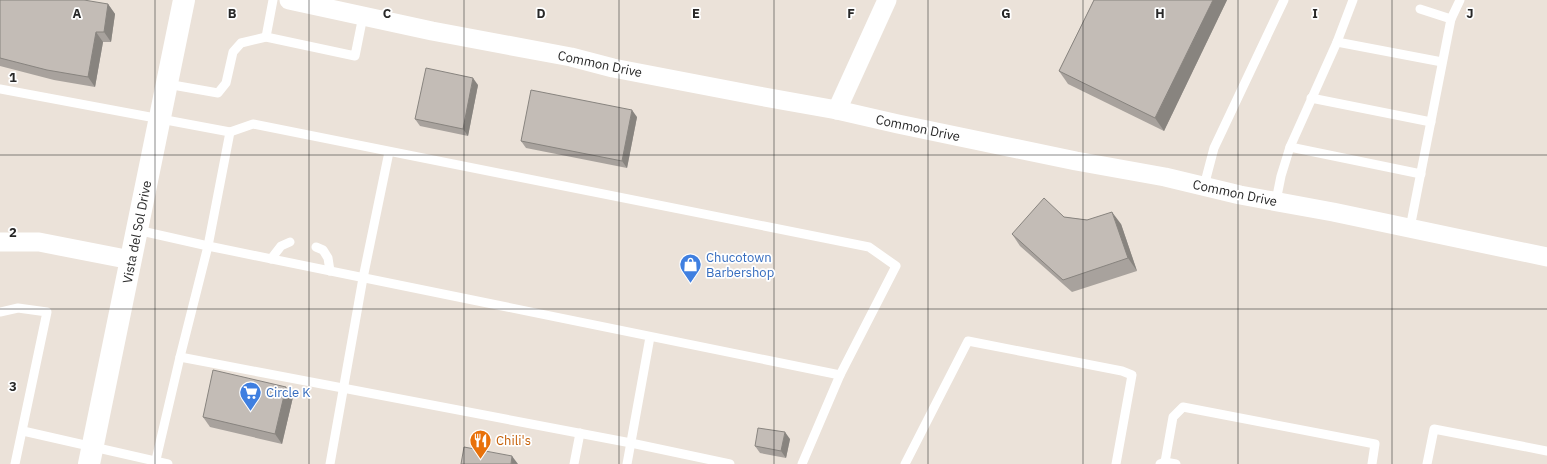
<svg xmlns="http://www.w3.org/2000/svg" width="1547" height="464" font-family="'IBM Plex Sans',sans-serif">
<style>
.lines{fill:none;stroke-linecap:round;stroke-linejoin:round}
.lane{stroke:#fff;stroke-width:9}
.street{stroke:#fff;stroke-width:19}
.secondary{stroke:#fff;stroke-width:22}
.wall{fill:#a8a29d}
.shaded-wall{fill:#88847f}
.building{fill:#c3bcb6;stroke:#88847f}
.grid{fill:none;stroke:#282828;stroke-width:1;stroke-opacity:0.55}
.labels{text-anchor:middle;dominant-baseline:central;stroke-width:3.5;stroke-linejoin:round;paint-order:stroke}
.street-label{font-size:13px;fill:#282828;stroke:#fff}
.shop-label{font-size:13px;fill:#366cbe;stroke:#fff;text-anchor:start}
.food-label{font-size:13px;fill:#c56008;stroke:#fff;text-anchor:start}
.grid-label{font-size:13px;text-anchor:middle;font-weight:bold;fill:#282828;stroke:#fff;stroke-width:3.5;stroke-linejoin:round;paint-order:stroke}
</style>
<rect width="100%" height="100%" fill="#ebe2d9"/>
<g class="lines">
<g class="lane">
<path d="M1353,0L1337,42L1290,147L1421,174"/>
<path d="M1451,19L1460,0"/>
<path d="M266,37L273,0"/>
<path d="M1337,42L1442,62"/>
<path d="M167,84L218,93L226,83L233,52L241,43L266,37L355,56L363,16"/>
<path d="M0,89L230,132L208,246L180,357L155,464"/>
<path d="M1311,98L1431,122"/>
<path d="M230,132L253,124L869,247L896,266L840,375"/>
<path d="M1204,186L1214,148L1284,0"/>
<path d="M1276,201L1281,176L1290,147"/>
<path d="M1410,228L1451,19L1420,9"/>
<path d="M137,230L208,246L840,375L802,464"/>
<path d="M316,247L323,250L328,258L330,271"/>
<path d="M271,259L281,246L290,242"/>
<path d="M0,312L18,308L47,312L15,464"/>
<path d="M180,357L631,443L730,464"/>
<path d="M23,431L168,464"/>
<path d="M1165,462L1173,417L1183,407L1375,444L1372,464"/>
<path d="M330,464L363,278L389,152"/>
<path d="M574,464L580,433"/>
<path d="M627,464L650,337"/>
<path d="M905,464L968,341L1122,371L1132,375L1116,464"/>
<path d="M1160,464L1165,462L1176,464"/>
<path d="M1427,464L1434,429L1547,451"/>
</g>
<g class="street">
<path d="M289,0L432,31L571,57L613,68L759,96L837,110L898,124L1076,161L1165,177L1240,195L1333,212L1547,257"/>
<path d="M837,110L887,0"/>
<path d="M0,242H39L131,260"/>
</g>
<path class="secondary" d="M89,464L184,0"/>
</g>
<g class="wall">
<path d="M0,0L108,4L115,14L111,42H103L95,87L54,80L0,66Z"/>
<path d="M1094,0H1227L1164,131L1068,84L1059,71Z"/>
<path d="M478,85L468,136L420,126L415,119Z"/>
<path d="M637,117L627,168L526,148L521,141Z"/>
<path d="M1064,217L1121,224L1137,271L1072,292L1020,246L1012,234Z"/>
<path d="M293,397L282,444L210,427L203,417Z"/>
<path d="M790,439L786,458L760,453L755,446Z"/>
</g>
<g class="shaded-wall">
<path d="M1213,0H1227L1164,131L1155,118Z"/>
<path d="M108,4L115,14L111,42L104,32Z"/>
<path d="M96,32L103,42L95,87L88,77Z"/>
<path d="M473,78L478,85L468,136L463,129Z"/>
<path d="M632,110L637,117L627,168L622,161Z"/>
<path d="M1112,212L1121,224L1137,271L1128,258Z"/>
<path d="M286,387L293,397L282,444L275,434Z"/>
<path d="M785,432L790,439L786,458L781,451Z"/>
<path d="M512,456L518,464H511Z"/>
</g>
<g class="building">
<path d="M0,0H84L108,4L104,32H96L88,77L47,70L0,58Z"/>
<path d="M1094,0H1213L1155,118L1059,71Z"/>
<path d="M426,68L473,78L463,129L415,119Z"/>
<path d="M531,90L632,110L622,161L521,141Z"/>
<path d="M1044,198L1064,217L1087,220L1112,212L1128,258L1063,280L1012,234Z"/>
<path d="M213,370L286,387L275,434L203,417Z"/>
<path d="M758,428L785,432L781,451L755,446Z"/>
<path d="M464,447L512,456L511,464H461Z"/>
</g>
<path class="grid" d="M155,0V464M309,0V464M464,0V464M619,0V464M774,0V464M928,0V464M1083,0V464M1238,0V464M1392,0V464M0,155H1547M0,309H1547"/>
<defs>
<symbol id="shop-pin" viewBox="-11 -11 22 30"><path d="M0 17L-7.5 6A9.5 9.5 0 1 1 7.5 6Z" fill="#3f7fe0" stroke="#fff"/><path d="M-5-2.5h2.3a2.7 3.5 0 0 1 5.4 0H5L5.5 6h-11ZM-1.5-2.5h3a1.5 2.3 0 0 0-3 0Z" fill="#fff"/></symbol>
<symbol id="supermarket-pin" viewBox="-11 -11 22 30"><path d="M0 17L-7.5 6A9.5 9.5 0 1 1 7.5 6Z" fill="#3f7fe0" stroke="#fff"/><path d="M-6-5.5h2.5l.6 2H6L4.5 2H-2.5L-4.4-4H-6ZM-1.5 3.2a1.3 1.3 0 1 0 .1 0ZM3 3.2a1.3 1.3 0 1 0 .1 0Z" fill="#fff"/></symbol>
<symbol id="restaurant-pin" viewBox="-11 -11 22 30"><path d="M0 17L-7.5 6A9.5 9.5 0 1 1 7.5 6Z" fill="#e8710a" stroke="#fff"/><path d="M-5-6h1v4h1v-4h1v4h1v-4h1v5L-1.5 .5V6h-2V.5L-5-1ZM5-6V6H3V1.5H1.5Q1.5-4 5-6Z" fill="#fff"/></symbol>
</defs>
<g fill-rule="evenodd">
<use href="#shop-pin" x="678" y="252" width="25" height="34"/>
<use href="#supermarket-pin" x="238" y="380" width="25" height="34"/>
<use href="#restaurant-pin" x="468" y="428" width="25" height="34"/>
</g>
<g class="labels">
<g class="street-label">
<text transform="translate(600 64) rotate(12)">Common Drive</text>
<text transform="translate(918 128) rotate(12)">Common Drive</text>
<text transform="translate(1235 193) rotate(12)">Common Drive</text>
<text transform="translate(137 232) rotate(-79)">Vista del Sol Drive</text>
</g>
<g class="shop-label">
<text x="706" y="257">Chucotown<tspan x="706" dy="15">Barbershop</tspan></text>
<text x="266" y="392">Circle K</text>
</g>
<g class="food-label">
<text x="496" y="440">Chili's</text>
</g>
</g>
<g class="grid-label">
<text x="77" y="18">A</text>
<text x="232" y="18">B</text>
<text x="387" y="18">C</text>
<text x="541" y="18">D</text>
<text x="696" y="18">E</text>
<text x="851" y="18">F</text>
<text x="1006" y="18">G</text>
<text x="1160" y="18">H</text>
<text x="1315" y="18">I</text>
<text x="1470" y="18">J</text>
<text x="13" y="82">1</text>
<text x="13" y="237">2</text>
<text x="13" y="391">3</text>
</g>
</svg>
